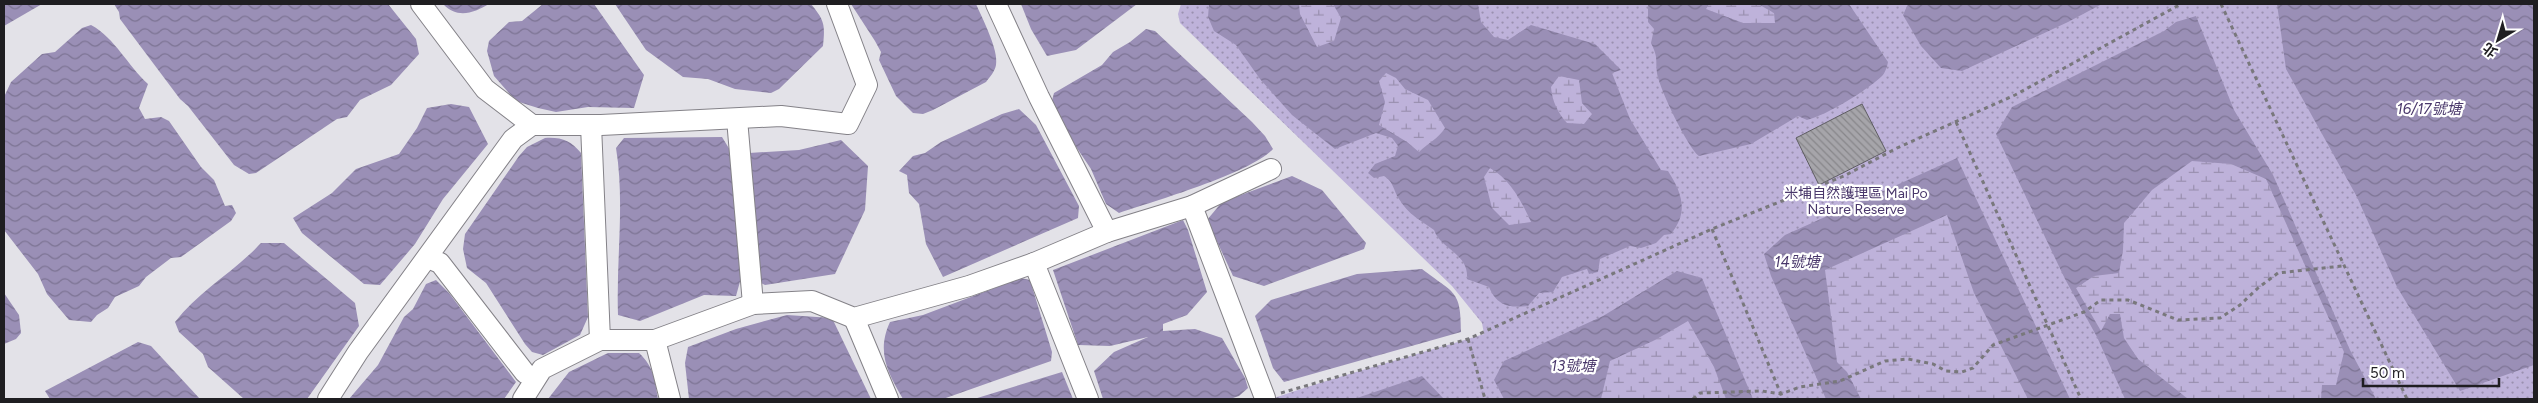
<svg xmlns="http://www.w3.org/2000/svg" width="2538" height="403" font-family="Figtree,'Noto Sans TC',sans-serif">
<style>
.grass{fill:url(#grass-dots)}
.wetland{fill:url(#wetland-marsh)}
.water{fill:url(#water-waves);fill-rule:evenodd}
.building{fill:url(#building-back-hatch);stroke:#5e5d62}
.lines{fill:none;stroke-linecap:round;stroke-linejoin:round}
.minor-casing{stroke:#848288;stroke-width:22}
.path{stroke:#79787c;stroke-width:3;stroke-dasharray:4 4;stroke-linecap:butt}
.minor{stroke:#fff;stroke-width:20}
.labels{text-anchor:middle;dominant-baseline:central;stroke-width:4.5;stroke-linejoin:round;paint-order:stroke}
.park-label{font-size:14px;fill:#49376b;stroke:#fff}
.water-label{font-size:15px;font-style:italic;fill:#49376b;stroke:#fff}
</style>
<defs>
<pattern id="grass-dots" width="8" height="8" patternUnits="userSpaceOnUse" patternTransform="scale(1.25)"><rect width="8" height="8" fill="#beb2da"/><path d="M2 2h.1M6 6h.1" fill="none" stroke="#9a90b0" stroke-width="1.8" stroke-linecap="round"/></pattern>
<pattern id="wetland-marsh" width="20" height="14" patternUnits="userSpaceOnUse" patternTransform="scale(1.25)"><rect width="20" height="14" fill="#beb2da"/><path d="M1 5h8M5 5V1M11 12h8M15 12V8" fill="none" stroke="#9a90b0"/></pattern>
<pattern id="water-waves" width="16" height="10" patternUnits="userSpaceOnUse" patternTransform="scale(1.25)"><rect width="16" height="10" fill="#9a8fb6"/><path d="M0 5q4-4 8 0t8 0" fill="none" stroke="#7d7494"/></pattern>
<pattern id="building-back-hatch" width="6" height="6" patternUnits="userSpaceOnUse" patternTransform="scale(1.25)"><rect width="6" height="6" fill="#a6a5aa"/><path d="M-1 5l2 2M0 0l6 6M5-1l2 2" fill="none" stroke="#87868a"/></pattern>
</defs>
<rect width="100%" height="100%" fill="#e3e2e8"/>
<path class="grass" d="M1181,4H2534V399H1271C1341,375 1412,356 1484,334L1482,323L1452,286L1180,23L1178,14Z"/>
<g class="wetland">
<path d="M1299,4H1333L1341,18L1334,41L1317,47L1300,14Z"/>
<path d="M1709,4H1758L1774,13L1775,23H1743L1706,9Z"/>
<path d="M1386,73L1396,78L1405,89L1428,100L1446,128C1439,138 1427,144 1418,152L1407,142L1379,125L1383,113L1379,81Z"/>
<path d="M1559,76L1579,80L1582,103L1592,114L1584,124L1567,123C1558,112 1552,101 1551,87Z"/>
<path d="M2192,161L2232,164L2266,179L2344,352L2336,385H2322L2321,399H2188L2138,359L2124,338L2120,314L2101,332L2076,288L2094,276L2119,273L2123,250L2124,224L2152,190Z"/>
<path d="M1490,168C1511,180 1520,201 1531,222L1509,226L1492,208L1484,176Z"/>
<path d="M1947,214L1974,293L2028,399H1861L1847,372L1837,363L1825,270Z"/>
<path d="M1688,321L1714,367L1726,399H1601L1610,361L1655,340Z"/>
</g>
<g class="water">
<path d="M4,4H42L4,26Z"/>
<path d="M114,4H388L416,39L419,54L391,85L360,100L347,117L337,119L256,173L249,174L234,165L188,106L180,99L120,19L119,12Z"/>
<path d="M443,4H489C474,13 457,19 443,4Z"/>
<path d="M543,4H594L644,75L634,108L588,107L556,112L538,108L516,101L494,76L487,51L489,41L509,22L522,21Z"/>
<path d="M615,4H811C825,21 825,25 823,46L779,89L771,93L735,89L708,79L683,77L646,50Z"/>
<path d="M851,4H976C982,18 999,50 996,65C995,71 990,77 986,82L933,110L923,114L913,113L896,96L879,60L881,52L875,41Z"/>
<path d="M1021,4H1137L1076,50L1047,56L1031,29Z"/>
<path d="M1209,4H1299L1300,14L1317,47L1334,41L1341,18L1333,4H1478L1481,22L1494,37L1508,40L1531,25L1595,44L1621,70L1612,73L1630,119L1661,170L1668,171C1682,193 1689,212 1671,234L1664,235L1656,243L1641,248L1630,246L1600,259L1598,272L1589,274L1587,269L1562,277L1553,292L1539,293L1528,306C1509,308 1497,306 1489,287L1467,279C1469,253 1441,250 1434,230C1419,219 1410,216 1399,199C1393,190 1394,182 1384,176L1374,178L1368,173L1375,164L1395,156L1398,146L1392,138L1376,133L1335,149L1292,115L1260,79L1236,45L1214,31L1208,17ZM1386,73L1396,78L1405,89L1428,100L1445,128C1439,138 1427,144 1419,152L1407,142L1379,125L1385,102L1379,81ZM1559,76L1579,80L1582,103L1592,114L1584,124L1567,123C1558,113 1552,101 1551,87ZM1490,168C1510,179 1522,202 1531,222L1509,225L1492,208L1484,177Z"/>
<path d="M1648,4H1709L1706,9L1743,23H1775L1774,13L1758,4H1849L1888,62C1887,67 1885,73 1882,76C1866,91 1827,115 1807,120L1798,116L1751,144L1699,156C1688,148 1659,88 1657,73C1655,58 1659,60 1651,43L1654,29L1648,22Z"/>
<path d="M1908,4H2102L2068,22L1962,71L1941,68L1921,46L1903,15Z"/>
<path d="M2277,4H2534V365L2460,391L2397,287L2357,197L2286,69Z"/>
<path d="M2196,16L2234,110L2273,175L2350,350L2376,399H2321L2322,385H2336L2344,352L2266,179L2231,164L2192,161L2152,190L2124,223L2123,250L2119,273L2094,276L2076,288L2101,331L2110,314H2120L2124,338L2138,359L2188,399H2125L2097,337L2065,279L1996,134L2012,107L2164,31L2176,22Z"/>
<path d="M91,25C115,38 128,66 148,84L139,108L145,119L161,117L169,121L201,167L214,180L225,206L232,205L236,213L231,221L181,257L171,258L146,277L139,286L115,297L108,308L97,315L91,322L69,320L47,294L38,274L4,230V97L11,82L42,54L55,52L82,28Z"/>
<path d="M1146,29L1155,31L1252,122L1265,136L1273,149C1251,173 1155,201 1119,213L1106,204L1091,169L1050,108L1054,93L1102,65L1113,52L1130,42Z"/>
<path d="M451,104L469,107L488,144L443,199L415,244L380,285L364,284L302,233L293,218L332,193L356,169L399,154L417,128L427,108Z"/>
<path d="M1019,109L1036,125L1079,206L1078,218L943,277L926,244L919,204L909,193L907,175L899,171L913,156L925,153L941,142L1002,114Z"/>
<path d="M722,137L733,155L741,278L736,296L704,295L640,321L618,315C616,259 625,203 616,148L624,138Z"/>
<path d="M545,138C562,137 571,141 581,153L588,317L580,335L543,355L532,352L525,344L486,283L467,268L463,249L465,234L519,156L527,147Z"/>
<path d="M841,140L868,166L865,210L835,274L765,285L757,281L749,153L799,150Z"/>
<path d="M1957,158L2070,399H2028L1974,293L1947,215L1825,270L1837,362L1847,372L1861,399H1826L1771,276L1764,254L1785,235Z"/>
<path d="M1292,176L1322,190L1366,243L1364,249L1264,286L1233,276L1207,220L1222,202Z"/>
<path d="M1183,220L1188,230L1207,292L1187,315L1163,324V331L1195,329L1222,338L1245,378L1248,388L1239,396L1230,399H1103L1094,371L1114,352L1148,337L1110,346L1078,345L1053,270Z"/>
<path d="M261,243H284L355,303L359,326L307,399H244L208,367L203,354L179,332L175,322C199,291 234,272 261,243Z"/>
<path d="M1422,269C1454,294 1461,289 1461,332L1284,382L1273,368L1255,316L1271,300L1357,274Z"/>
<path d="M1677,271L1702,278L1753,399H1726L1714,367L1688,321L1655,340L1610,361L1601,399H1504L1494,380L1504,361L1603,316Z"/>
<path d="M1021,278L1030,280L1052,352L1051,361L943,399H903C888,373 876,352 890,322L923,315Z"/>
<path d="M436,280L449,293L516,382L504,399H349L378,365L404,317L413,309L426,284Z"/>
<path d="M4,293L19,315L21,333L16,339L4,344Z"/>
<path d="M787,315L832,318L871,399H689L685,363L688,347L736,329Z"/>
<path d="M138,342L151,346L200,399H50L45,391Z"/>
<path d="M608,353H639C654,367 655,380 658,399H548L569,372Z"/>
<path d="M1062,372L1073,399H974Z"/>
<path d="M1422,376L1444,399H1354Z"/>
</g>
<path class="building" d="M1862,104L1886,151L1819,185L1796,138Z"/>
<g class="lines">
<defs>
<g id="minor">
<path d="M421,4L485,89L532,125"/>
<path d="M996,4L1039,97L1107,232"/>
<path d="M737,119L753,304"/>
<path d="M591,125L600,340"/>
<path d="M1192,206L1265,398"/>
<path d="M428,258L440,263L525,373"/>
<path d="M1034,263L1088,399"/>
<path d="M854,318L888,399"/>
<path d="M655,340L670,399"/>
<path d="M328,399L358,352L513,139L532,125H601L781,116L848,124L867,85L837,4"/>
<path d="M523,399L542,369L600,340H655L753,304L812,301L854,318L969,286L1034,263L1107,232L1192,206L1271,169"/>
</g>
</defs>
<use href="#minor" class="minor-casing"/>
<g class="path">
<path d="M2221,4L2407,399"/>
<path d="M1956,122L2081,399"/>
<path d="M1712,229L1783,399"/>
<path d="M1468,339L1485,399"/>
<path d="M1281,393L1468,339L1712,229L1844,176L1897,148L2015,95L2181,4"/>
<path d="M1693,399L1700,393L1762,391L1781,394L1800,387L1840,381L1885,361L1908,359L1933,364L1946,371L1962,372L1973,368L1993,345L2084,312L2101,300H2128L2178,320L2220,318L2240,305L2258,288L2278,273L2342,266"/>
</g>
<use href="#minor" class="minor"/>
</g>
<g class="labels">
<g class="park-label">
<text x="1856" y="193">米埔自然護理區 Mai Po<tspan x="1856" dy="16">Nature Reserve</tspan></text>
</g>
<g class="water-label">
<text x="2429" y="109">16/17號塘</text>
<text x="1797" y="262">14號塘</text>
<text x="1573" y="366">13號塘</text>
</g>
</g>
<rect width="2538" height="403" fill="none" stroke="#1f1e21" stroke-width="10"/>
<g transform="translate(2498 40) rotate(218)" stroke="#ffffff" stroke-width="4" paint-order="stroke">
<path d="M0-4L9 19L0 12L-9 19Z" fill="#1f1e21"/>
<text y="-8" font-size="14" font-weight="bold" text-anchor="middle" fill="#1f1e21">北</text>
</g>
<path d="M2363 378v8h136v-8" fill="none" stroke="#1f1e21" stroke-width="2.5"/>
<text x="2370" y="378" font-size="15" fill="#1f1e21" stroke="#ffffff" stroke-width="4" paint-order="stroke">50 m</text>
</svg>
